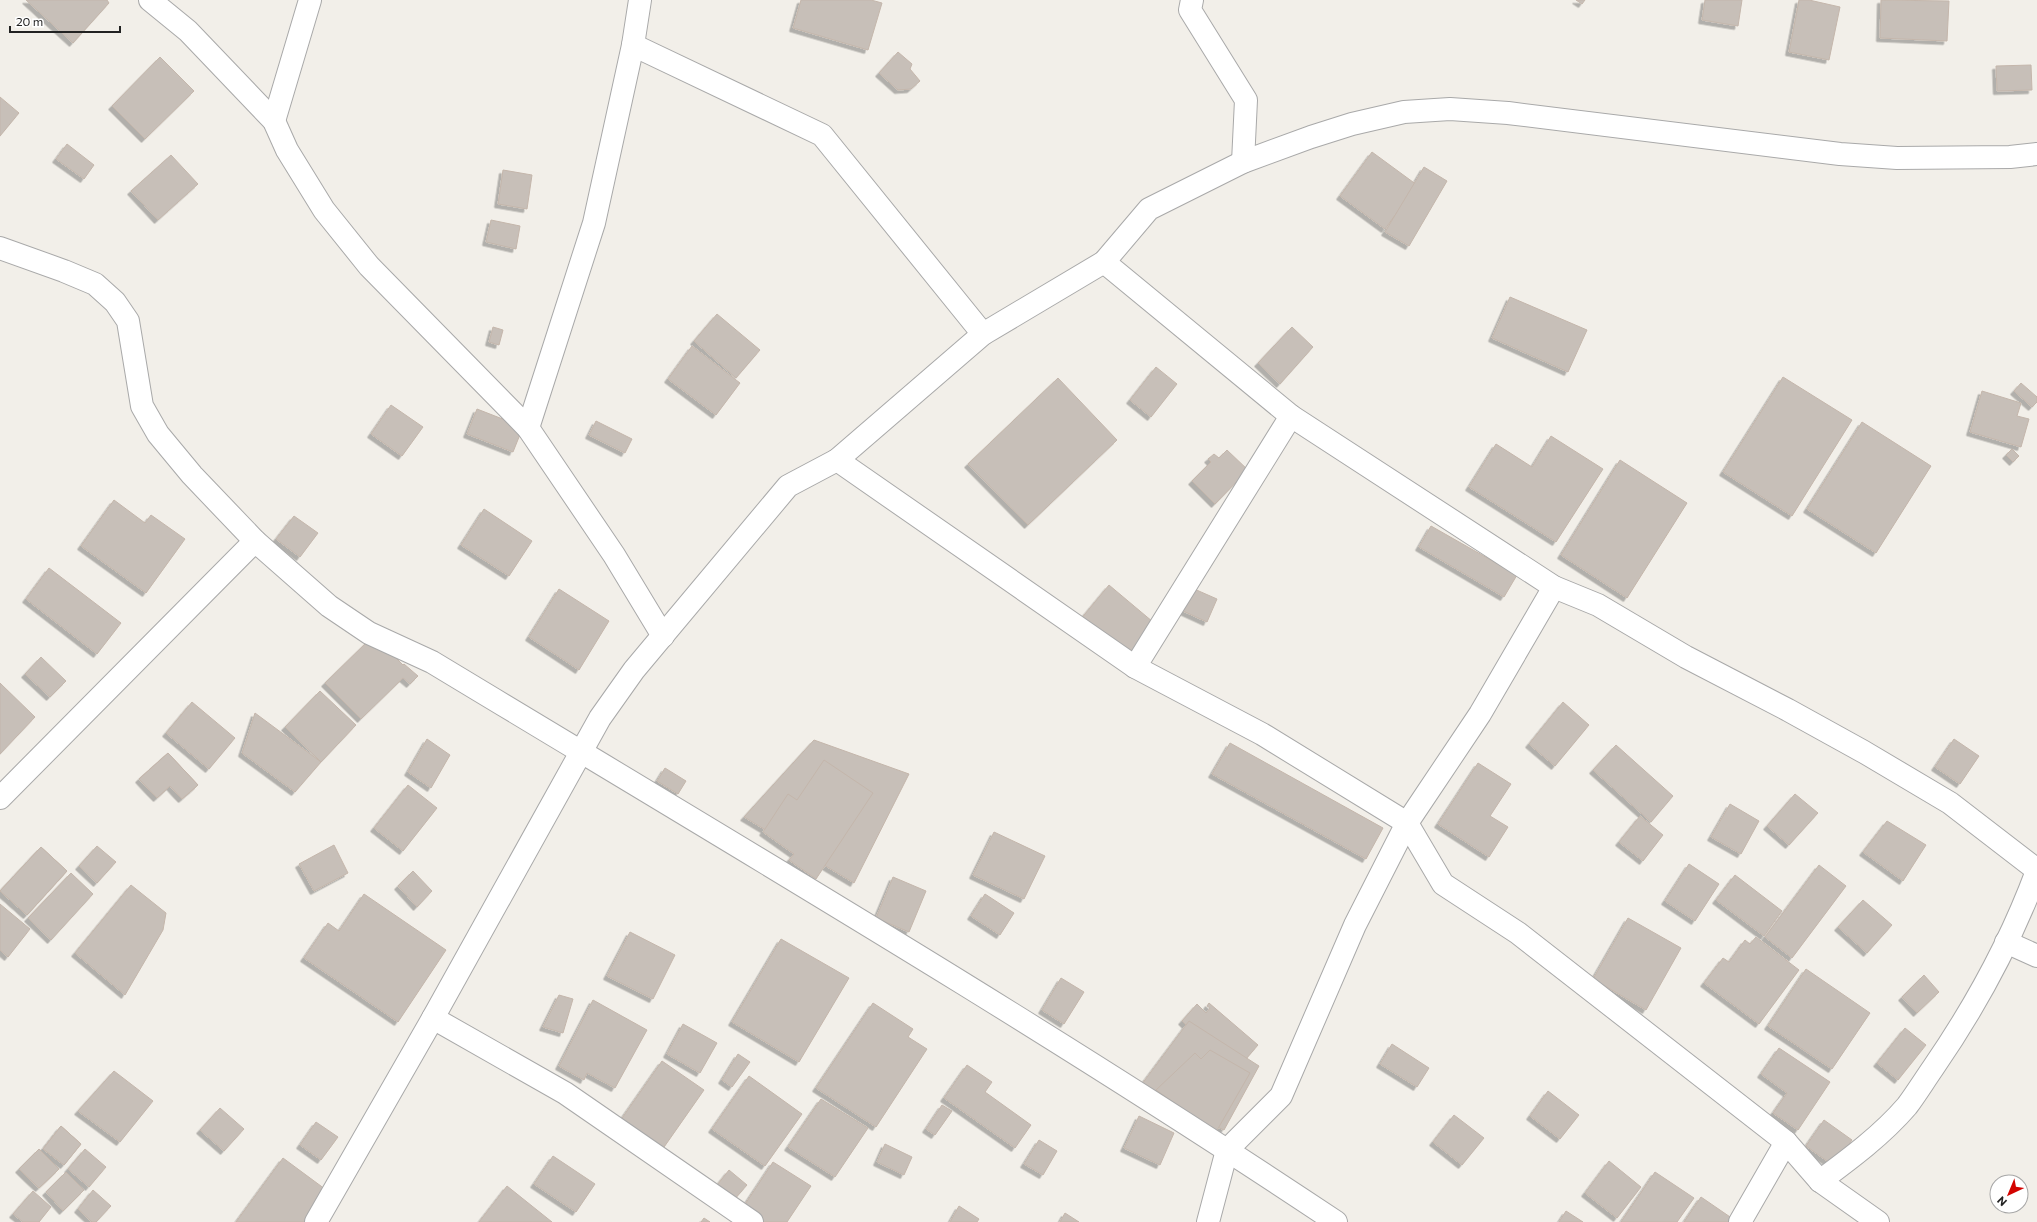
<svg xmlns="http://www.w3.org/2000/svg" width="2037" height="1222" font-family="Commissioner,sans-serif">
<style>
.building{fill:#c7bfb8;stroke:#c4b6ab;filter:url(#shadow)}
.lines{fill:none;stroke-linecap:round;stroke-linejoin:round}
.street-casing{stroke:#a9a9a9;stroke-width:24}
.street{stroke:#fff;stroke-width:22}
</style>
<defs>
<filter id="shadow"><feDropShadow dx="-3.5" dy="3.5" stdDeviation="0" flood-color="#0004"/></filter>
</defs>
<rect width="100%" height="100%" fill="#f2efe9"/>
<g class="building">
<path d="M26,0H107L109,3L73,43Z"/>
<path d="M801,0H871L882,3L868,50L793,28Z"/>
<path d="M1576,0H1585L1582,4Z"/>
<path d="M1705,0H1742L1738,26L1702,20Z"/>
<path d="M1799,0H1809L1840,7L1829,60L1789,52Z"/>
<path d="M1881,0L1949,1L1947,41L1880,38Z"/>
<path d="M898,52L912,64L910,69L920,81L911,89L898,90L879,73Z"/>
<path d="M160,57L194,91L145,139L112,106Z"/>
<path d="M2031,65L2032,90L1997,91L1996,66Z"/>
<path d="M0,97L19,113L0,136Z"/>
<path d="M67,144L94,165L84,179L56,159Z"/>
<path d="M1372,152L1417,185L1385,229L1340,196Z"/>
<path d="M171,155L198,184L158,220L131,191Z"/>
<path d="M1424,167L1447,181L1409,246L1385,232Z"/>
<path d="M503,170L532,175L527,209L498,204Z"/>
<path d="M491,220L520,226L516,249L486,242Z"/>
<path d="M1510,297L1587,330L1568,372L1492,338Z"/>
<path d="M717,314L760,350L736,378L694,341Z"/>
<path d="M493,327L503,330L499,345L489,342Z"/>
<path d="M1292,327L1313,347L1280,384L1258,363Z"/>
<path d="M692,346L740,383L716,415L668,379Z"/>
<path d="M1156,367L1177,384L1151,417L1130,400Z"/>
<path d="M1783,377L1852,420L1792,516L1723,472Z"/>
<path d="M1058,378L1117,440L1028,525L968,464Z"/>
<path d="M2021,383L2037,397V402L2032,407L2014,391Z"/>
<path d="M1982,391L2021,403L2017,416L2029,419L2021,447L1970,432Z"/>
<path d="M391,405L423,427L402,456L371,434Z"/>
<path d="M477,409L523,427L513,452L467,434Z"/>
<path d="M596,421L632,439L625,453L589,435Z"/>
<path d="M1862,422L1931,466L1876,553L1807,509Z"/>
<path d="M1551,436L1603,469L1556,542L1469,487L1496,444L1532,467Z"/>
<path d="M2012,449L2019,456L2013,462L2006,455Z"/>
<path d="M1227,450L1248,470L1215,504L1192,481L1211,462L1208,459L1214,454L1219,458Z"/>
<path d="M1620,460L1687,503L1627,598L1561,555Z"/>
<path d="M114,500L145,523L151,515L185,539L146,593L81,546Z"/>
<path d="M484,509L532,541L509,576L461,545Z"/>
<path d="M294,516L318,533L300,557L276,539Z"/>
<path d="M1431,526L1517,575L1504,597L1419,547Z"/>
<path d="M49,568L121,623L97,654L26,599Z"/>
<path d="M1109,585L1159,627L1130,661L1080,620Z"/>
<path d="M1192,588L1217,599L1207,622L1183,611Z"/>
<path d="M559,589L609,621L579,670L529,637Z"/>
<path d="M369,640L380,651L384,646L403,665L404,664L418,676L410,684L403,678L361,719L325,683Z"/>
<path d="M41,657L66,681L50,697L25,674Z"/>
<path d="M0,683L35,717L0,754Z"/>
<path d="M320,691L356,725L321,762L285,727Z"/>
<path d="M192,702L235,738L209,769L166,733Z"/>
<path d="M1563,702L1589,725L1555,766L1529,744Z"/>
<path d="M255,713L321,762L295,792L242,753Z"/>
<path d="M427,739L450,755L431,788L408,772Z"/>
<path d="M1954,739L1979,756L1960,784L1935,767Z"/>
<path d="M814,740L909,774L854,883L744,817Z"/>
<path d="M1230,743L1383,828L1366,859L1212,774Z"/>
<path d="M1616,745L1673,796L1651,822L1593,770Z"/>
<path d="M168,753L198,785L182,799L170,786L157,798L139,779Z"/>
<path d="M168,753L198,785L182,799L170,786L157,798L139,779Z"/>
<path d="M824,760L873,793L816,879L789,860L794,854L763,832L788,794L797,800Z"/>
<path d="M1478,763L1511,784L1490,816L1508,827L1489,857L1438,824Z"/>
<path d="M665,768L686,781L678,794L657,781Z"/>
<path d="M408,785L437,808L403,851L374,828Z"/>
<path d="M1795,794L1818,813L1789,845L1767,826Z"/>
<path d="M1730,804L1759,821L1741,854L1711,837Z"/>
<path d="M1640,816L1663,835L1643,861L1619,842Z"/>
<path d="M1887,821L1926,845L1903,881L1863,852Z"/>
<path d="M994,832L1045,856L1024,899L973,875Z"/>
<path d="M334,845L348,873L314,891L299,864Z"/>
<path d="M97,846L116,862L97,883L79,866Z"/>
<path d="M41,847L67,871L27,915L0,891Z"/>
<path d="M41,847L67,871L27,915L0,891Z"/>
<path d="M1689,864L1719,884L1695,921L1665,901Z"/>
<path d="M1819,865L1846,886L1792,958L1765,937Z"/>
<path d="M413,871L432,891L417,907L398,886Z"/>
<path d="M71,873L93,894L51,940L28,918Z"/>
<path d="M1735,875L1782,911L1764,936L1716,900Z"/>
<path d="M893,877L926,891L909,932L876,918Z"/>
<path d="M131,885L166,913L163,930L125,995L75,953Z"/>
<path d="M364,894L446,950L398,1022L304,958L328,923L339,931Z"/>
<path d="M985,894L1014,913L1000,935L971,916Z"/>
<path d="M1863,900L1892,925L1867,953L1838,927Z"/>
<path d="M0,904L30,929L8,957L0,950Z"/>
<path d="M1628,918L1681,948L1646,1010L1593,979Z"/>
<path d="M630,932L675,955L653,999L607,976Z"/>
<path d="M1756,937L1799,970L1759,1024L1704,983L1723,958L1729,962L1745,940L1750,944Z"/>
<path d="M781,939L849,978L799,1062L732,1022Z"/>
<path d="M1806,969L1870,1013L1832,1069L1768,1026Z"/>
<path d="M1924,975L1939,992L1917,1013L1902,997Z"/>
<path d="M1061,978L1084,992L1064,1024L1042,1010Z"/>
<path d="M559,995L573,999L563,1033L543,1027Z"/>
<path d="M593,1000L647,1030L615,1088L587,1073L584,1080L559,1066Z"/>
<path d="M873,1003L913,1029L908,1037L927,1049L876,1127L816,1088Z"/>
<path d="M1209,1003L1258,1045L1240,1066L1216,1046L1213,1050L1208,1046L1201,1055L1184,1040L1192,1031L1182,1021L1197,1004L1206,1013L1210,1008L1207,1006Z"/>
<path d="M1189,1021L1259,1066L1224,1130L1136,1092Z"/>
<path d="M683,1024L717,1043L700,1073L667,1054Z"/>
<path d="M1905,1028L1926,1045L1898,1080L1877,1063Z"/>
<path d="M1392,1044L1429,1068L1417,1087L1380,1064Z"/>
<path d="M1779,1048L1830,1082L1798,1130L1773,1113L1787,1093L1761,1074Z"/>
<path d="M1210,1050L1250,1073L1216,1132L1156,1090L1195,1053L1201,1059Z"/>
<path d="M738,1054L750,1062L732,1087L722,1080Z"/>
<path d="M662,1061L704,1090L655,1160L613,1131Z"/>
<path d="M967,1065L992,1082L985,1092L1031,1125L1015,1148L944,1098Z"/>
<path d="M114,1071L153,1101L120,1142L78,1111Z"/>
<path d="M749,1076L802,1114L765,1166L712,1129Z"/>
<path d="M1548,1091L1579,1115L1560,1139L1530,1116Z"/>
<path d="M821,1099L868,1128L835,1177L788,1147Z"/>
<path d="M942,1105L952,1111L935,1135L926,1129Z"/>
<path d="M220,1108L244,1129L224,1151L200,1130Z"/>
<path d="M1454,1115L1484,1138L1462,1165L1433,1142Z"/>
<path d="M1139,1116L1174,1133L1160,1165L1124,1148Z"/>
<path d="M1824,1120L1852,1140L1834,1166L1806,1146Z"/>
<path d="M316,1122L338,1137L321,1160L300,1145Z"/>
<path d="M61,1126L81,1144L64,1165L43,1149Z"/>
<path d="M61,1126L81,1144L64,1165L43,1149Z"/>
<path d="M1039,1140L1057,1151L1043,1175L1024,1164Z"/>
<path d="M885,1144L912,1157L904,1175L877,1162Z"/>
<path d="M39,1149L59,1169L39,1188L19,1169Z"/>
<path d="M39,1149L59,1169L39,1188L19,1169Z"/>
<path d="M85,1149L106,1167L89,1187L68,1169Z"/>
<path d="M553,1156L595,1184L576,1212L534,1184Z"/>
<path d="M283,1158L329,1192L307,1222H236Z"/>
<path d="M1609,1161L1641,1187L1617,1218L1585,1193Z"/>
<path d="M773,1162L811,1186L787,1222H736L734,1221Z"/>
<path d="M729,1170L747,1185L727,1208L710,1194Z"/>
<path d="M66,1172L84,1190L63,1211L46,1192Z"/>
<path d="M1655,1172L1694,1198L1677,1222H1621Z"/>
<path d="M507,1186L552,1222H479Z"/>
<path d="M93,1190L111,1206L96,1222H92L78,1209Z"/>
<path d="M33,1191L51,1207L39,1222H23L13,1214Z"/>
<path d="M1701,1197L1736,1221L1735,1222H1684Z"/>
<path d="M959,1206L979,1219L977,1222H950Z"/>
<path d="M1566,1211L1583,1222H1559Z"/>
<path d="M1065,1213L1079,1222H1060Z"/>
<path d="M704,1218L710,1222H701Z"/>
</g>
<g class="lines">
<defs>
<g id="street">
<path d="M150,0L188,31L274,121L287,150L324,210L369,266L528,428L614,555L663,636"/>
<path d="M1192,0L1190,10L1246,100L1243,162"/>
<path d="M633,45L822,135L983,334"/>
<path d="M274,121L310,0"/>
<path d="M0,248L64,271L95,284L115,302L128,321L142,406L158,434L192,475L255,541L329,606L369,633L432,662C735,845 1041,1025 1336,1222"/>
<path d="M1104,262L1291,416L1554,587L1598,605L1686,657L1788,710L1864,752L1950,803L2037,870"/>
<path d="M528,428L594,223L633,45L640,0"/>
<path d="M837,460L1135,667L1262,734L1407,823L1443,884L1518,933L1786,1142L1820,1181L1878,1222"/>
<path d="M1135,667L1291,416"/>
<path d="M0,798L255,541"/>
<path d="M2006,942L2037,956"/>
<path d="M433,1018L565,1093L752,1222"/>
<path d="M1820,1181C1851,1158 1882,1135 1907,1106C1916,1094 1924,1081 1933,1068C1975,1007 2011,941 2037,871"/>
<path d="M316,1222L433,1018L600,718L634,670L788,486L837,460L983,334L1104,262L1149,209L1243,162L1311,137L1352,124L1404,112L1450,109L1508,113L1840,154L1897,158L2010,157L2037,154"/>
<path d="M1208,1222L1227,1150L1281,1096L1355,925L1407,823L1480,714L1554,587"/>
<path d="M1740,1222L1786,1142"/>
</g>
</defs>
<use href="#street" class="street-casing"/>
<use href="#street" class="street"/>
</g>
<g transform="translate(2009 1194) rotate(224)"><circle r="19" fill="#ffffff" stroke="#a7a7a7"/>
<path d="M0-3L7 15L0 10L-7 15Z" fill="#d30400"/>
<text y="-6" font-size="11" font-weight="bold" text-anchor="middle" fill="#222222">N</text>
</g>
<path d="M10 26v6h110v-6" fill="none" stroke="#222222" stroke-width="2"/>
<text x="16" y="26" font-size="12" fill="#222222" stroke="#ffffff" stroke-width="3" paint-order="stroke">20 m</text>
</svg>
